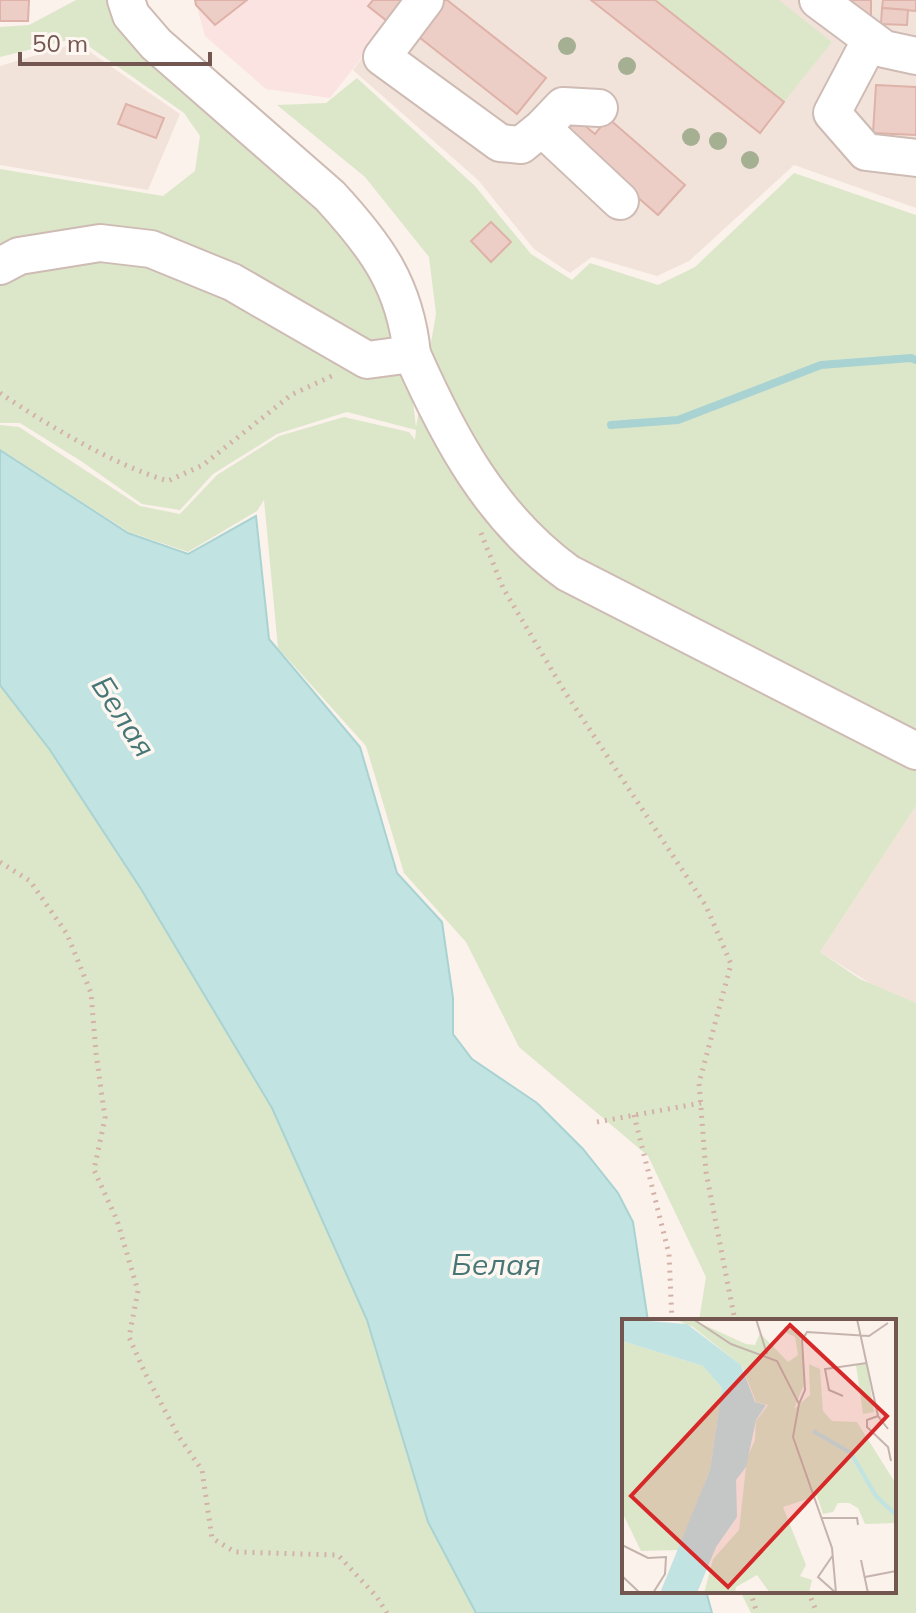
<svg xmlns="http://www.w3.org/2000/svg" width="916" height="1613" font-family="Mulish,sans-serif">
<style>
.residential{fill:#f2e3da}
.commercial{fill:#fae3e0}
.green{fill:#dce7ca}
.water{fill:#c1e3e1;stroke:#a8d3d2;stroke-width:2}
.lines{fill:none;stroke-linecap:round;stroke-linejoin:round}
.stream{stroke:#a8d3d2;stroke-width:8}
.building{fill:#edcec6;stroke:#deb2a8;stroke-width:2}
.minor-casing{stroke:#cebbb4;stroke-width:40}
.path{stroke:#d3b1a8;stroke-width:5;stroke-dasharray:2 6;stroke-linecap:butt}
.minor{stroke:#fff;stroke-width:36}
.tree{fill:#a5af92}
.labels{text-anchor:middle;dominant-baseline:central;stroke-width:7;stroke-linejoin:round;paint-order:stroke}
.water-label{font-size:30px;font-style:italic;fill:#467676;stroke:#fdf6f1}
.inset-river{fill:none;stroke:#c1e3e1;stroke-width:4}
.inset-road{fill:none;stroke:#c5b4ad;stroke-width:2}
.view{fill:#d62828;fill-opacity:0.15;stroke:#d62828;stroke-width:4}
.inset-edge{fill:none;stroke:#735650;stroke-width:4}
</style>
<rect width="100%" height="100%" fill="#fbf2eb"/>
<g class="residential">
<path d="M407,0H916V208L794,165L689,261L657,276L592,257L570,273L534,249L478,180L353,70Z"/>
<path d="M77,43L180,114L148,190L0,165V66Z"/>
<path d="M916,806V1012L820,952Z"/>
</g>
<path class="commercial" d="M195,0H407L330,98L266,89L205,36Z"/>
<g class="green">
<path d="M76,0H121L340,217L383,282L409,367L416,427L436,314L429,257L365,177L277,105L326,103L357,78L475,186L531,254L572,280L590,263L658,285L695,267L794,173L916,215V806L820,952L860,979L916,1003V1613H751L740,1591H894V1321H699L706,1277L648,1156L519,1047L466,942L404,873L366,746L278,648L264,500L257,511L188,552L129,532L0,449V425L19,427L140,506L180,514L217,475L279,436L344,417L409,432L415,440L416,430L347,412L277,434L213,474L180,510L142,504L81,461L20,423H0V169L163,196L195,171L200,136L184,113L77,38L0,57V27L29,25Z"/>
<path d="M655,0H779L832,42L784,102Z"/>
<path d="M0,685L50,750L141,889L272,1108L367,1320L428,1522L476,1613H0Z"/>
</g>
<path class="water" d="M0,450L128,533L188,554L256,516L269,639L360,747L397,873L442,922L453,998V1034L472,1059L537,1103L583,1149L618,1193L633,1222L648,1321H624V1591H706L712,1613H476L428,1522L367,1320L272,1108L141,889L50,750L0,685Z"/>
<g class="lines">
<path class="stream" d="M611,425L678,420L821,365L911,358L916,360"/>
</g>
<g class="building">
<path d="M0,0H29L28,21H0Z"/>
<path d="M195,0H247L215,25L196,5Z"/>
<path d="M373,0H404L387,21L368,6Z"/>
<path d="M434,0H447L546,78L517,114L410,30Z"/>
<path d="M591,0H655L784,102L760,133Z"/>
<path d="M842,0H871V23Z"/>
<path d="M883,0H916V11L882,8Z"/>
<path d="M882,8L908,10L907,25L881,24Z"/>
<path d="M876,85L916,87V135L873,133Z"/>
<path d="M126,104L164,118L156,138L118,124Z"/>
<path d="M608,118L685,185L658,215L564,133L577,119L595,134Z"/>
<path d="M491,222L511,242L491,262L471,241Z"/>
</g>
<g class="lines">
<defs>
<g id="minor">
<path d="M425,0L382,57L500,143L521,145L542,128L563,106L599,108"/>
<path d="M818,0L884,49L916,56"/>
<path d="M870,41L832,113L866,152L916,158"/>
<path d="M542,128L620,201"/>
<path d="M0,266L19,256L100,243L151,249L232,282L367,360L412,354C405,285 376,246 330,196L156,44L131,15L126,0"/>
<path d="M412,354C449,438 492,518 568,573L916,751"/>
</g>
</defs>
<use href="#minor" class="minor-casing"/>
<g class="path">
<path d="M0,393C47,425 114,465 168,481L203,465L291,395L336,374"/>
<path d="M481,533L503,588L563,689L706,906L731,964L699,1083L706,1172L735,1321"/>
<path d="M0,862L30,881L67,934L91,993L96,1053L105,1118L94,1170L117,1220L138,1291L129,1337L145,1373L179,1437L202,1470L212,1538L235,1552L338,1555L377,1597L387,1613"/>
<path d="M634,1115L669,1254L672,1321"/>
<path d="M597,1122L701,1103"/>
<path d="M750,1591L757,1613"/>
<path d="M808,1591L817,1613"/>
</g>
<use href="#minor" class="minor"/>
</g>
<g class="tree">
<circle cx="567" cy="46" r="9"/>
<circle cx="627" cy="66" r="9"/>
<circle cx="691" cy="137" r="9"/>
<circle cx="718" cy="141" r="9"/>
<circle cx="750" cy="160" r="9"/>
</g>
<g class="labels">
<g class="water-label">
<text transform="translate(124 716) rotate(57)">Белая</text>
<text x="496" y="1264">Белая</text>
</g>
</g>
<g transform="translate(622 1319)">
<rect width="274" height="274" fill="#fbf2eb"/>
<path d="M52,0H69L124,25L133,26L138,14L166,43L176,36L173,18L161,12L163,7L178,14L183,63L172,90L188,76L187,45L198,50L201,92L210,102L235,103L274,165V204L243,205L236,189L227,184H216L211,193L201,195L195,177L161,188L184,246L178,257L190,261L187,274H148L135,256L114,268L113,274H82L91,240L117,211L125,139L133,121L134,102L146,86L134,83L120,47L71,8ZM0,22L81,47L100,69L88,151L57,231L19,232L0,193ZM245,45L252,93L241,95L234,46Z" fill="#dce7ca"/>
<path d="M0,0L65,5L119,46L133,83L144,86L134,101L124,148L114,161L115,198L94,228L75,274H38L88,151L100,69L81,47L0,22Z" fill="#c1e3e1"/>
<path class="inset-river" d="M191,112L229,134L254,177L274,196"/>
<path class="inset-road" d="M71,0L109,25L155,42L177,85L183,71L180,21L185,13L247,17L266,4M134,0L145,35M235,0L256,97L266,110M221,77L207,71L203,50L245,44M177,85L171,118L210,229L214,274M256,97L245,101V108L266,128L269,142M199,199H235L236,206M0,226L26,239L44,238L43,255L31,274M211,236L196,258L214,274M239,241L246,274M0,257L18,274M243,258L274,252"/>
<path class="view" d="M168,6L265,97L106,268L9,177Z"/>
<rect width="274" height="274" class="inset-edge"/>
</g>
<path d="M20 52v12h190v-12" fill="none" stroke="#735650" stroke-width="4"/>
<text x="32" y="52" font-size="24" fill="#735650" stroke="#fdf6f1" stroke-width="6" paint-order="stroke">50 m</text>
</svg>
